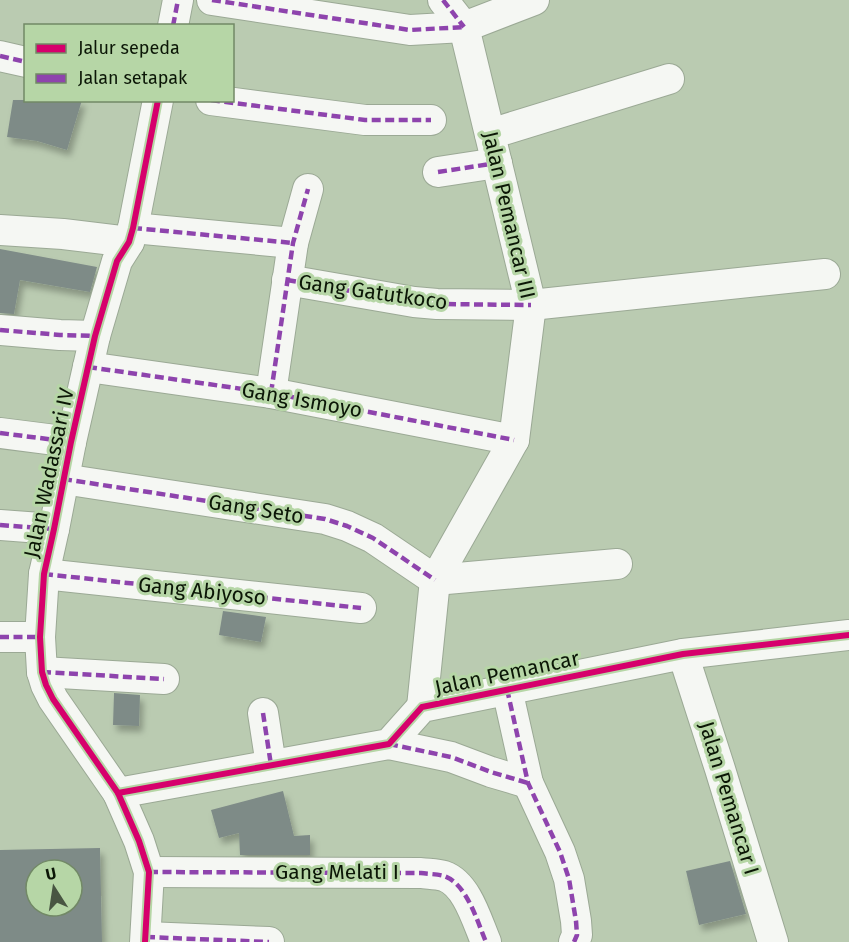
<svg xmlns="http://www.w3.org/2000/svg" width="849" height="942" font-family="'Fira Sans',sans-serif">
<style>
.building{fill:#7e8b87;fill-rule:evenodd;filter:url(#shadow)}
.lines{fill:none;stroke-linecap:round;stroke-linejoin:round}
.street-casing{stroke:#9ba995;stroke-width:32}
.street{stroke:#f5f7f3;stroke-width:30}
.quiet{stroke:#8e44ad;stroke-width:4.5;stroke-dasharray:9 4.5;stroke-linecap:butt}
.cycleway-casing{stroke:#b6d6a6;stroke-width:10}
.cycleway{stroke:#d6006c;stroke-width:6}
.labels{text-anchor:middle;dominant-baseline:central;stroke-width:6;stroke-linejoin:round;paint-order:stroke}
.street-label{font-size:21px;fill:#0b1606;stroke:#b6d6a6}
</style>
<defs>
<filter id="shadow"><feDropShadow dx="3.5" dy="6" stdDeviation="3" flood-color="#0004"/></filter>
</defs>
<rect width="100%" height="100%" fill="#bacbb1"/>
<g class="building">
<path d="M13,100H82L67,150L37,141L7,137Z"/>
<path d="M0,249L97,267L90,292L20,280L14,314L0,313Z"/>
<path d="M223,611L266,617L261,642L219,635Z"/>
<path d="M114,693L140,695L139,726L113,725Z"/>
<path d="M283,791L294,836L310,835V855H240L239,833L219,838L211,810Z"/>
<path d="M100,848L102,942H0V850ZM36,870H72V906H36Z"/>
<path d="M730,861L746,914L699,925L686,871Z"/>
</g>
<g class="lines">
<defs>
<g id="street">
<path d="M212,0L410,30L464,27L534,0"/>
<path d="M173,26L178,0"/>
<path d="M0,56L26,62"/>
<path d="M211,100L365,120H431"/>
<path d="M490,134L669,79"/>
<path d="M438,172L497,163"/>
<path d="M133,228L293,243"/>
<path d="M0,230L63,234L129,242"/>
<path d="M287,280L414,302L437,304L531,305L825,274"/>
<path d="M0,330L60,335L95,336"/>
<path d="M88,367L271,393L514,440"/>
<path d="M271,393L293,243L308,189"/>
<path d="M0,433L71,442"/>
<path d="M63,479L325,519L347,526L373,538L435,580L617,564"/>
<path d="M0,525L54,529"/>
<path d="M44,574L361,608"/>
<path d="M0,637H40"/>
<path d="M683,654L720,769L773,942"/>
<path d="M42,672L164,679"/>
<path d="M507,689L528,783L560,852L569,879L576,921L577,935L574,942"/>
<path d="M422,707L435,580L514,440L531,305L464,27L443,0"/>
<path d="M263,713L271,765"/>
<path d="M389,744L451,757L491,772L528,783"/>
<path d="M118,793L389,744L422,707L683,654L849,635"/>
<path d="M149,872L421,873C428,874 437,874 444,876C467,884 477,921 486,942"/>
<path d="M146,937L269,942"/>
<path d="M145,942L149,872L139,841L118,793L53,699L46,685L42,672L40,637L44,574L54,529L71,442L95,336L117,261L129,242L133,228L158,100"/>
</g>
</defs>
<use href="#street" class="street-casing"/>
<use href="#street" class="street"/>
<g class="quiet">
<path d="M212,0L410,30L464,27"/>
<path d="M443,0L464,27"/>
<path d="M173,26L178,0"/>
<path d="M0,56L26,62"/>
<path d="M211,100L365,120H431"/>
<path d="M438,172L497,163"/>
<path d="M133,228L293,243"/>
<path d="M287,280L414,302L437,304L531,305"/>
<path d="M0,330L60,335L95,336"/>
<path d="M88,367L271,393L514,440"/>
<path d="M271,393L293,243L308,189"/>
<path d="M0,433L71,442"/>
<path d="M63,479L325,519L347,526L373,538L435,580"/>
<path d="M0,525L54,529"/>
<path d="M44,574L361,608"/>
<path d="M0,637H40"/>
<path d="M42,672L164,679"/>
<path d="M507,689L528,783L560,852L569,879L576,921L577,935L574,942"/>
<path d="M263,713L271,765"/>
<path d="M389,744L451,757L491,772L528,783"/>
<path d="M149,872L421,873C428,874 437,874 444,876C467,884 477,921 486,942"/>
<path d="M146,937L269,942"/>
</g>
<defs>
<g id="cycleway">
<path d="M118,793L389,744L422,707L683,654L849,635"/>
<path d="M145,942L149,872L139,841L118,793L53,699L46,685L42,672L40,637L44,574L54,529L71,442L95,336L117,261L129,242L133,228L158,100"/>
</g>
</defs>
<use href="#cycleway" class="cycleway-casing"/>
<use href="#cycleway" class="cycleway"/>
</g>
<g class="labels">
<g class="street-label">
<text transform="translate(509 215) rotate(77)">Jalan Pemancar III</text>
<text transform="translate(373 292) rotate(8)">Gang Gatutkoco</text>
<text transform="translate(302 400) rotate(10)">Gang Ismoyo</text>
<text transform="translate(49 473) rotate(-78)">Jalan Wadassari IV</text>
<text transform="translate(256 509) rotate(9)">Gang Seto</text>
<text transform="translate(202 591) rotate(6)">Gang Abiyoso</text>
<text transform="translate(507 673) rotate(-12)">Jalan Pemancar</text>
<text transform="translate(729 798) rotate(73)">Jalan Pemancar I</text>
<text x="337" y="872">Gang Melati I</text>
</g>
</g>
<rect x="24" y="24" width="210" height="78" fill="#b6d6a6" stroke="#728966" stroke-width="1.5"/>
<rect x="36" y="44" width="30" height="9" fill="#d6006c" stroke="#728966" stroke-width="1.5"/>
<text x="78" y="54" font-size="18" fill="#0b1606">Jalur sepeda</text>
<rect x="36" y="74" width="30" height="9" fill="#8e44ad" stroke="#728966" stroke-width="1.5"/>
<text x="78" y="84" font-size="18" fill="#0b1606">Jalan setapak</text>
<g transform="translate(54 888) rotate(348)"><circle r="28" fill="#b6d6a6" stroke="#728966" stroke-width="1.5"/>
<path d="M0-4.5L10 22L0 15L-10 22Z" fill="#485542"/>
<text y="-9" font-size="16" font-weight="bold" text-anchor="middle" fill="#0b1606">U</text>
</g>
</svg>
